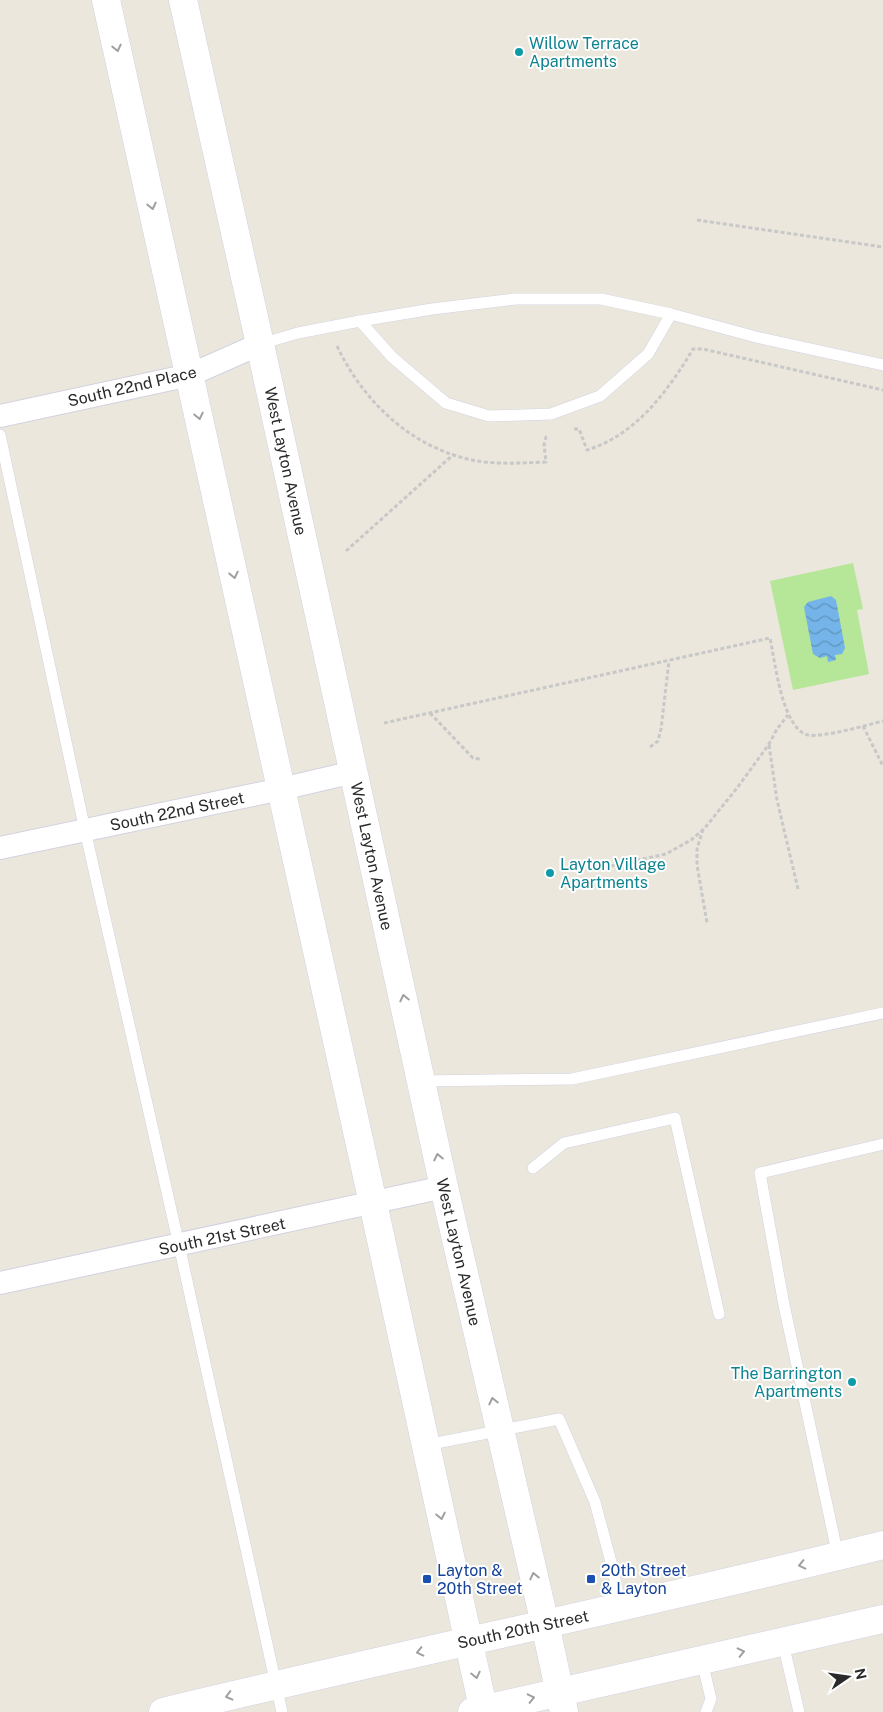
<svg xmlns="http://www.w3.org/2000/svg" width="883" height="1712" font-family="'Public Sans',sans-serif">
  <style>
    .pitch { fill: #b6e697 }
    .water { fill: url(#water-waves) }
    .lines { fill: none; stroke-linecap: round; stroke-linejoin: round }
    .lane-casing { stroke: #d2d2e2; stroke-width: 12 }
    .street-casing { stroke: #d2d2e2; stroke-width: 24 }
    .secondary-casing { stroke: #d2d2e2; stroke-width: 29 }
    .path { stroke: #c8c8c8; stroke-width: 3; stroke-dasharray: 4 2.5; stroke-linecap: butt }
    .lane { stroke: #fff; stroke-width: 11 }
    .street { stroke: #fff; stroke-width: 22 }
    .secondary { stroke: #fff; stroke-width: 28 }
    .oneway { stroke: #9f9f9f }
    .culture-dot { fill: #0f9aa8; stroke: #fff; stroke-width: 2 }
    .transit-dot { fill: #1a4fb4; stroke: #fff; stroke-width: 2 }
    .labels { text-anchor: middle; stroke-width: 4; stroke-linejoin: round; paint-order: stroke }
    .culture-label { font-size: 16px; fill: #0d838f; stroke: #fff; text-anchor: start }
    .street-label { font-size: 16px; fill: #2a2a2a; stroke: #fff }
    .transit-label { font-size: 16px; fill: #164399; stroke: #fff; text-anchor: start }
  </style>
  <defs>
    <pattern id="water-waves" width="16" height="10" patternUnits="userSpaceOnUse" patternTransform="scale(1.25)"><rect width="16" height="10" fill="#74b4e8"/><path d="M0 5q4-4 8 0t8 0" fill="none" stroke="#5f93bc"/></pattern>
  </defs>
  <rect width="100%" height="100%" fill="#ebe7dc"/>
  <!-- pitch -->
  <path class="pitch" d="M853,563l10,46 -6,1 12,64 -76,16 -23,-109z"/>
  <!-- water -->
  <path class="water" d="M831,596l5,4 9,48 -3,6 -7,1 1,5 -8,2 -1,-6 -7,2 -7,-4 -9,-47 4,-5z"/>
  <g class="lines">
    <!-- lane casing -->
    <g class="lane-casing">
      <g id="lane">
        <path d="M360,321l72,-12 83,-10h86l70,15"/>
        <path d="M260,344l38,-11 62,-12 32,36 54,46 43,13 62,-2 49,-18 48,-42 23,-40 85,23 127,28"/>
        <path d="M0,435l85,395 94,415 103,467"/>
        <path d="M422,1081l150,-2 311,-66"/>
        <path d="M533,1168l31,-25 111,-25 44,196"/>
        <path d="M426,1445l133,-26 36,83 17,64 9,41"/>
        <path d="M838,1556l-54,-251 -24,-132 123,-29"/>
        <path d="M783,1643l16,69"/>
        <path d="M702,1661l9,38 -5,13"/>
      </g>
    </g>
    <!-- street casing -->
    <g class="street-casing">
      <g id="street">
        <path d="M0,416l190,-41 70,-31"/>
        <path d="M0,848l281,-59 73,-17"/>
        <path d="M0,1283l444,-96"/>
      </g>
    </g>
    <!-- secondary casing -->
    <g class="secondary-casing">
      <g id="secondary">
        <path d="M106,0l267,1203 111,509"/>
        <path d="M183,0l77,344 184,843 101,437 19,88"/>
        <path d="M163,1712c240,-58 481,-108 720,-167"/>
        <path d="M472,1712c137,-32 274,-61 411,-93"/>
      </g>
    </g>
    <!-- path -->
    <g class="path">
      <path d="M697,220l186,27"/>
      <path d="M337,346c28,59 80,107 147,116 21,2 41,1 62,0l-2,-17 2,-8 3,-1"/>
      <path d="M574,429h5l8,21c49,-15 81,-59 106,-101h10l180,41"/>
      <path d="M346,551l108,-97"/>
      <path d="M430,713l43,45 7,1"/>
      <path d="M384,723l386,-85c5,23 12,91 38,97 13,3 60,-10 75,-14"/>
      <path d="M863,726l20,40"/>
      <path d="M769,745l8,55 21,89"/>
      <path d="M650,747l8,-6 3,-12 8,-68"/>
      <path d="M703,829l-6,20v16l10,58"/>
      <path d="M592,870l74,-16 25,-14 13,-11 33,-41 32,-44 8,-15 11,-14"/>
    </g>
    <!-- lane -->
    <use href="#lane" class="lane"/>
    <!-- street -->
    <use href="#street" class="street"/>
    <!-- secondary -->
    <use href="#secondary" class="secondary"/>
  </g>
  <!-- one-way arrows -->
  <defs><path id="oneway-chevron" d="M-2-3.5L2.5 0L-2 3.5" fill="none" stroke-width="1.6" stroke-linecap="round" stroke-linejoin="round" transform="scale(1.25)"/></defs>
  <g class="oneway">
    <use href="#oneway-chevron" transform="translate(117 48) rotate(77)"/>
    <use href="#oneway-chevron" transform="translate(152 206) rotate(77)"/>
    <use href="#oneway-chevron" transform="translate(199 416) rotate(78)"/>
    <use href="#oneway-chevron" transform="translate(234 575) rotate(78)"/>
    <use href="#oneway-chevron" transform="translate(404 998) rotate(-103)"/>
    <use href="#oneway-chevron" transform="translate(438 1157) rotate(-102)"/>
    <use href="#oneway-chevron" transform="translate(493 1401) rotate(-103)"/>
    <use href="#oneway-chevron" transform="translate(441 1516) rotate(78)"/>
    <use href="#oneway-chevron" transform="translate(802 1565) rotate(167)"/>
    <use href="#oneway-chevron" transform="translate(534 1576) rotate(-103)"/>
    <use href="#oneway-chevron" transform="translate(420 1652) rotate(167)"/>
    <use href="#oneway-chevron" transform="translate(741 1652) rotate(-13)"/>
    <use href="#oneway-chevron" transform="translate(476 1675) rotate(77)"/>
    <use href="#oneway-chevron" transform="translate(229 1696) rotate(166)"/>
    <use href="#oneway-chevron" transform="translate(531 1698) rotate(-13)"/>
  </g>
  <!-- markers -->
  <g class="culture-dot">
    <circle cx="519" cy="52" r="5"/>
    <circle cx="550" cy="873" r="5"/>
    <circle cx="852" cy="1382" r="5"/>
  </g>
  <g class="transit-dot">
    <rect x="422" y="1574" width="10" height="10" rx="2.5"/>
    <rect x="586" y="1574" width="10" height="10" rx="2.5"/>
  </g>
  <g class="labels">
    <!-- culture labels -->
    <g class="culture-label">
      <text x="529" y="49">Willow Terrace<tspan x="529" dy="18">Apartments</tspan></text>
      <text x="560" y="870">Layton Village<tspan x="560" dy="18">Apartments</tspan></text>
      <text x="842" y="1379" text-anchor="end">The Barrington<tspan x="842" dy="18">Apartments</tspan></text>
    </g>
    <!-- street labels -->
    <g class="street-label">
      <text transform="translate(132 386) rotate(-13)" y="6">South 22nd Place</text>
      <text transform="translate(286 461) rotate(78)" y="6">West Layton Avenue</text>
      <text transform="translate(177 811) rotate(-12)" y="6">South 22nd Street</text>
      <text transform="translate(372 856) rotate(78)" y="6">West Layton Avenue</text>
      <text transform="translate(222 1236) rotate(-12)" y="6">South 21st Street</text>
      <text transform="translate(459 1252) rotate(77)" y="6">West Layton Avenue</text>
      <text transform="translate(523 1629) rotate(-12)" y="6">South 20th Street</text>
    </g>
    <!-- transit labels -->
    <g class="transit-label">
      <text x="437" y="1576">Layton &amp;<tspan x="437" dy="18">20th Street</tspan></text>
      <text x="601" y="1576">20th Street<tspan x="601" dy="18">&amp; Layton</tspan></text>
    </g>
  </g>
  <!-- north arrow -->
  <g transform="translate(848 1677) rotate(77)" stroke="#ffffff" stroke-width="4" paint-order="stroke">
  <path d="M0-4L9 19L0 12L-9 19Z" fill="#2a2a2a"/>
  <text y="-8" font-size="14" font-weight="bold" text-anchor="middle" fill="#2a2a2a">N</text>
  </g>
</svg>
